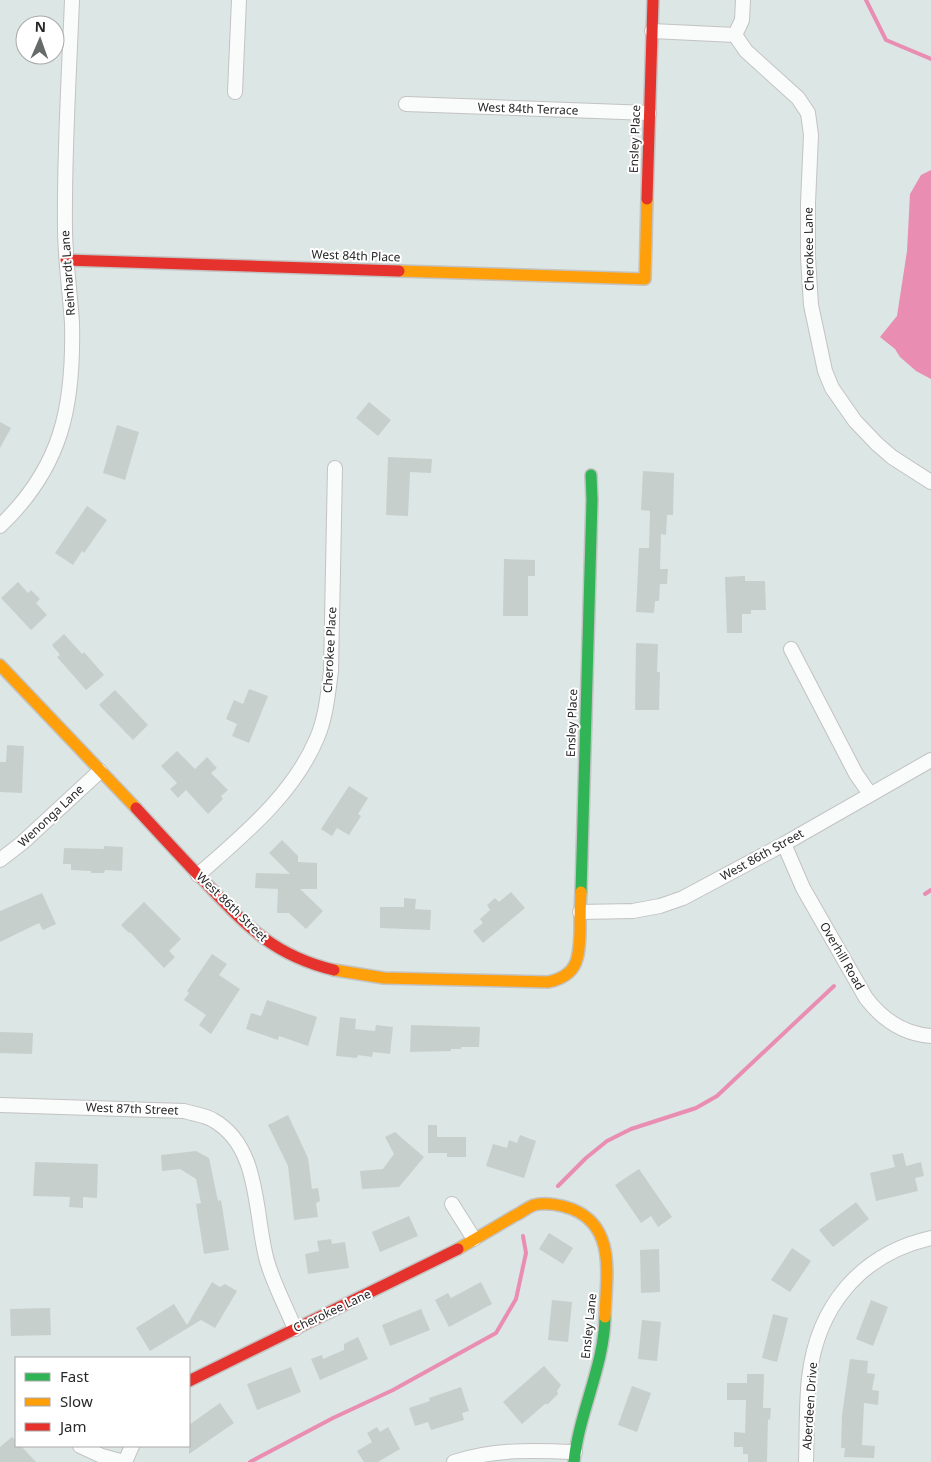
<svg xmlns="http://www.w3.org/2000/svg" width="931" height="1462" font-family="'Noto Sans',sans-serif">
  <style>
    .water { fill: #e98eb2 }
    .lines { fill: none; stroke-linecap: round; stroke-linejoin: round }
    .stream { stroke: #e98eb2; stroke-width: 4 }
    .building { fill: #c7cfcd }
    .street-casing { stroke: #c2c3c2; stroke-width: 16 }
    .fast-casing { stroke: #c2c3c2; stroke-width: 14 }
    .slow-casing { stroke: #c2c3c2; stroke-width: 14 }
    .jam-casing { stroke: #c2c3c2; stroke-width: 14 }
    .street { stroke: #fafbfb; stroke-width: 14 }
    .fast { stroke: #30b455; stroke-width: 11 }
    .slow { stroke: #ff9f0a; stroke-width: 11 }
    .jam { stroke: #e5322d; stroke-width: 11 }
    .labels { text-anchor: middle; stroke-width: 4; stroke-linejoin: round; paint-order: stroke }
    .street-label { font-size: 12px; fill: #272727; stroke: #fff }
  </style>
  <rect width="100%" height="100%" fill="#dce6e4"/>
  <!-- water -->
  <path class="water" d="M931,170v209l-15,-8 -16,-14 -5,-8 -15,-12 17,-21 10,-65 3,-57 11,-19z"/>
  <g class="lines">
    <!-- stream -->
    <g class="stream">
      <path d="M866,0l20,40 45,19"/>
      <path d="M925,894l6,-4"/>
      <path d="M558,1186l28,-28 21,-17 24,-12 65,-21 21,-12 117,-110"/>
      <path d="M250,1462l83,-44 60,-28 103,-57 20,-34 10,-46 -3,-17"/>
    </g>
  </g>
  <!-- building -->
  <g class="building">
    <path d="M369,402l22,18 -13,16 -22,-18z"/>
    <path d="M0,422l11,6 -11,20z"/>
    <path d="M117,425l22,7 -14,48 -22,-7z"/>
    <path d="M388,457l44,2 -1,14 -21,-1 -2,44 -22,-1z"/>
    <path d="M643,471l31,2 -1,42h-6l-1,20 -5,-1 -1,35h8l-1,15h-7l-1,17h-4l-1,12 -18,-1 3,-64h10l1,-37 -9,-1z"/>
    <path d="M87,506l20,14 -23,33 -2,-2 -9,14 -18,-12z"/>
    <path d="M504,559l31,1v16h-7v40h-25z"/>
    <path d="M745,576v5h20l1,29h-15v4h-9v19h-15l-2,-56z"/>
    <path d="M18,582l10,11 3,-3 9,9 -4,4 11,12 -16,15 -30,-32z"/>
    <path d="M64,634l18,20 2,-2 20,23 -18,15 -29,-33 3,-2 -8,-10z"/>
    <path d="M636,643l22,1 -1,28h3l-1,38h-24z"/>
    <path d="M249,689l19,7 -19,47 -17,-7 5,-12 -11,-5 8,-19 9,4z"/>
    <path d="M115,690l33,35 -15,15 -34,-35z"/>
    <path d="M7,745l17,1 -2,47 -22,-1v-30h6z"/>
    <path d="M177,751l18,18 12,-12 10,11 -6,5 17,17 -7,6 2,3 -15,15 -22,-24 -8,8 -8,-9 7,-6 -16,-17z"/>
    <path d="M349,786l19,12 -10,16 3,2 -12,19 -12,-7 -5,8 -11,-7z"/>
    <path d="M282,840l16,16v6l19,1v26h-17l23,22 -17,18 -17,-16h-12l1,-24 -23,-1 1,-15 34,1 -21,-21z"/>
    <path d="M104,846l19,1 -1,24 -17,-1 -1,3h-13v-2l-20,-1v-6h-8l1,-16 40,1z"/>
    <path d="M511,892l14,16 -42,35 -10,-12 10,-8 -3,-4 10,-9 -3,-5 8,-7 4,4z"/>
    <path d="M42,893l14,31 -13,6 -4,-7 -39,19v-31z"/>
    <path d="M404,898l12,1 -1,10 16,1 -1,20 -50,-2v-21h24z"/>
    <path d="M144,902l37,37 -12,12 6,6 -11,11 -34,-36 -1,1 -8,-8z"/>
    <path d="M212,954l15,10 -8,11 21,14 -29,45 -12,-9 7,-10 -22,-15 5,-7 -2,-2z"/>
    <path d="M267,1000l50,17 -9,29 -29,-10 -1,4 -32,-11 5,-16 10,3z"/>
    <path d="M340,1017l16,2 -1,10 20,2 1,-6 17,2 -3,27 -17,-2 -1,5 -14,-2 -1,3 -21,-2z"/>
    <path d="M411,1025l69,2 -1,20h-18v2h-10v2l-41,1z"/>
    <path d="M0,1032l33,1 -1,21 -32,-1z"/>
    <path d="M288,1115l20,43 4,31 6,-1 2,13 -4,2 2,14 -24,3 -6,-54 -20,-41z"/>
    <path d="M428,1125h9v12h29v20h-19v-4h-19z"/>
    <path d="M395,1132l29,25 -25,30 -37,2 -2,-18 23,-2 11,-15 -9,-17z"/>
    <path d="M520,1135l16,6 -12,37 -38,-12 7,-22 14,4 2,-8 8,3z"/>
    <path d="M196,1151l13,7 9,43 3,-1 8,50 -25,4 -8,-50 5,-1 -5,-24 -16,-10 -18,2 -1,-16z"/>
    <path d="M903,1153l3,13 15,-4 3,14 -9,2 3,13 -42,10 -6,-28 25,-6 -3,-12z"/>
    <path d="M35,1162l63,2 -1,34 -14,-1v11l-14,-1 1,-10 -37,-1z"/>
    <path d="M639,1169l33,48 -14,10 -7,-11 -10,7 -26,-38z"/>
    <path d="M856,1202l13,17 -36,28 -14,-17z"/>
    <path d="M409,1216l9,20 -38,16 -8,-20z"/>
    <path d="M549,1233l24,15 -10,16 -24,-15z"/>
    <path d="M331,1239l1,5 13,-2 4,26 -41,6 -3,-20 14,-3 -2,-10z"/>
    <path d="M792,1248l19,13 -21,31 -19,-12z"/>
    <path d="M659,1249l1,43 -19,1 -1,-43z"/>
    <path d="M212,1282l8,5 5,-3 12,7 -22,37 -14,-8 -51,31 -14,-23 38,-24 13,21z"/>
    <path d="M481,1282l11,22 -43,23 -14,-27 13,-7 3,5z"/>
    <path d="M552,1300l20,2 -4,40 -20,-2z"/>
    <path d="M871,1300l17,7 -15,39 -17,-7z"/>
    <path d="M50,1308l1,27 -40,1 -1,-27z"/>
    <path d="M421,1309l9,21 -40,16 -8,-21z"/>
    <path d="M773,1314l15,4 -11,44 -15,-4z"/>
    <path d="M642,1320l19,2 -4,39 -19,-2z"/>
    <path d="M358,1337l10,22 -48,21 -9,-21 11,-4 1,4 21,-9v-6z"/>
    <path d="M850,1359l18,2 -1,12 8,1 -3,16 7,1 -1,14 -14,-2 -2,42 13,1 -1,12 -30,-1 1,-9h-4l1,-33z"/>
    <path d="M544,1366l17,19 -4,6 1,3 -10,10h-3l-23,20 -19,-22z"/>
    <path d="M291,1367l10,25 -44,18 -10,-26z"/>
    <path d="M747,1374h17l-1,34h8l-1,12 -2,-1 -1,43h-19v-8h-5v-7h-9v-15l11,1 1,-33h-19v-17h20z"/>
    <path d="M632,1386l19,7 -14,39 -19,-7z"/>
    <path d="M461,1387l8,24 -7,2 2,7 -33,10 -3,-8 -13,4 -6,-18 21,-7 -1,-3z"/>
    <path d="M220,1403l14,20 -45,31v-29z"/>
    <path d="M377,1427l3,5 8,-5 12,22 -22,13h-14l-7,-11 15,-9 -5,-9z"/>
    <path d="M12,1437l4,4v5h5l15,16h-36v-15z"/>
  </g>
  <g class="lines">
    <!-- street casing -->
    <g class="street-casing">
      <g id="street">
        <path d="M652,31l83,4"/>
        <path d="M735,35l11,16 52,47 10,15 3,22 -3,68v55l3,47 14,66 7,17 23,33 22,23 15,13 39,25"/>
        <path d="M735,35l7,-15 1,-20"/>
        <path d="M235,92l4,-92"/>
        <path d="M406,104l243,9"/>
        <path d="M0,526c62,-59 74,-120 72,-203 -2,-32 -7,-64 -7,-95 -1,-76 4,-152 7,-228"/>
        <path d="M791,649l65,125 14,20"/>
        <path d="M784,844l19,44 63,110c16,21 37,36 65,38"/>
        <path d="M0,860l22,-17 78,-72"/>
        <path d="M198,875c45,-40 95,-80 119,-137 9,-21 11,-45 14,-67l4,-203"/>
        <path d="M580,912l53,-1 27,-5 23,-8 101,-54 147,-84"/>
        <path d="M0,1105l184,6c9,3 21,4 29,9 48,27 41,94 54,141 7,24 19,46 28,68"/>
        <path d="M452,1204l22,35"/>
        <path d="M80,1446l22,10 22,6"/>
        <path d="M125,1462l7,-16"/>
        <path d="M454,1462c40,-13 79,-12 121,-10"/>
        <path d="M806,1462c1,-28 0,-57 3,-84 8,-71 51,-124 122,-140"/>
      </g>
    </g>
    <!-- fast casing -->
    <g class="fast-casing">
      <g id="fast">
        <path d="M581,892l11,-392 -1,-25"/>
        <path d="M574,1462c5,-50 30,-95 31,-145"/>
      </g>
    </g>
    <!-- slow casing -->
    <g class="slow-casing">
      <g id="slow">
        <path d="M399,271l246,8 2,-80"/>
        <path d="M0,665l136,143"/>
        <path d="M334,970l50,8 164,4c30,-6 31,-24 32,-50 0,-13 0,-26 1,-40"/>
        <path d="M458,1249c19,-11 38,-22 56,-33 7,-3 14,-9 20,-11 12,-3 28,0 38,4 45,18 34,68 33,108"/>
      </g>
    </g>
    <!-- jam casing -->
    <g class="jam-casing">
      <g id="jam">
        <path d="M647,199l6,-199"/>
        <path d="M66,260l333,11"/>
        <path d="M136,808c22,24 45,49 68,73 42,44 68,74 130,89"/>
        <path d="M189,1381l269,-132"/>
      </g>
    </g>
    <!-- street -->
    <use href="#street" class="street"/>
    <!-- fast -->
    <use href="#fast" class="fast"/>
    <!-- slow -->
    <use href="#slow" class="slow"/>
    <!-- jam -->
    <use href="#jam" class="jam"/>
  </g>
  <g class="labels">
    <!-- street labels -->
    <g class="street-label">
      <text transform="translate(528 109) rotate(2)" y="4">West 84th Terrace</text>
      <text transform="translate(635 139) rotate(-88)" y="4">Ensley Place</text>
      <text transform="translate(809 249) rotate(-91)" y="4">Cherokee Lane</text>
      <text transform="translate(356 256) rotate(2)" y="4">West 84th Place</text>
      <text transform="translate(68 273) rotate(-94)" y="4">Reinhardt Lane</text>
      <text transform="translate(330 650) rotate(-87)" y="4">Cherokee Place</text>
      <text transform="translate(572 723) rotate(-88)" y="4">Ensley Place</text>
      <text transform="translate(51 816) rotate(-43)" y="4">Wenonga Lane</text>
      <text transform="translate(762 855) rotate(-29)" y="4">West 86th Street</text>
      <text transform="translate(232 907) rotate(44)" y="4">West 86th Street</text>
      <text transform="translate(842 956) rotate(60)" y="4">Overhill Road</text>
      <text transform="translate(132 1109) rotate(2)" y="4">West 87th Street</text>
      <text transform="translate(332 1311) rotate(-25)" y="4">Cherokee Lane</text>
      <text transform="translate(589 1326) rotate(-84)" y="4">Ensley Lane</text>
      <text transform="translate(810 1406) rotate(-86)" y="4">Aberdeen Drive</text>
    </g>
  </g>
  <!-- legend -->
  <rect x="15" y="1357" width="175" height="90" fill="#ffffff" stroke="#a9a9a9"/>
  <rect x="25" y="1373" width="25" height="8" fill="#30b455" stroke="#a9a9a9"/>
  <text x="60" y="1382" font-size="15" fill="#272727">Fast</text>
  <rect x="25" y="1398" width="25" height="8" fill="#ff9f0a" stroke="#a9a9a9"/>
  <text x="60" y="1407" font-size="15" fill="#272727">Slow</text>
  <rect x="25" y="1423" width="25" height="8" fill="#e5322d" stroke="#a9a9a9"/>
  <text x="60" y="1432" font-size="15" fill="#272727">Jam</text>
  <!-- north arrow -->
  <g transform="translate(40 40) rotate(2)"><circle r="24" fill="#ffffff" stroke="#a9a9a9"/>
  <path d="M0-4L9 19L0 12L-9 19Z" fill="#666a69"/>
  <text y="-8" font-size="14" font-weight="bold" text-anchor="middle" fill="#272727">N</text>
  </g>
</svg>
